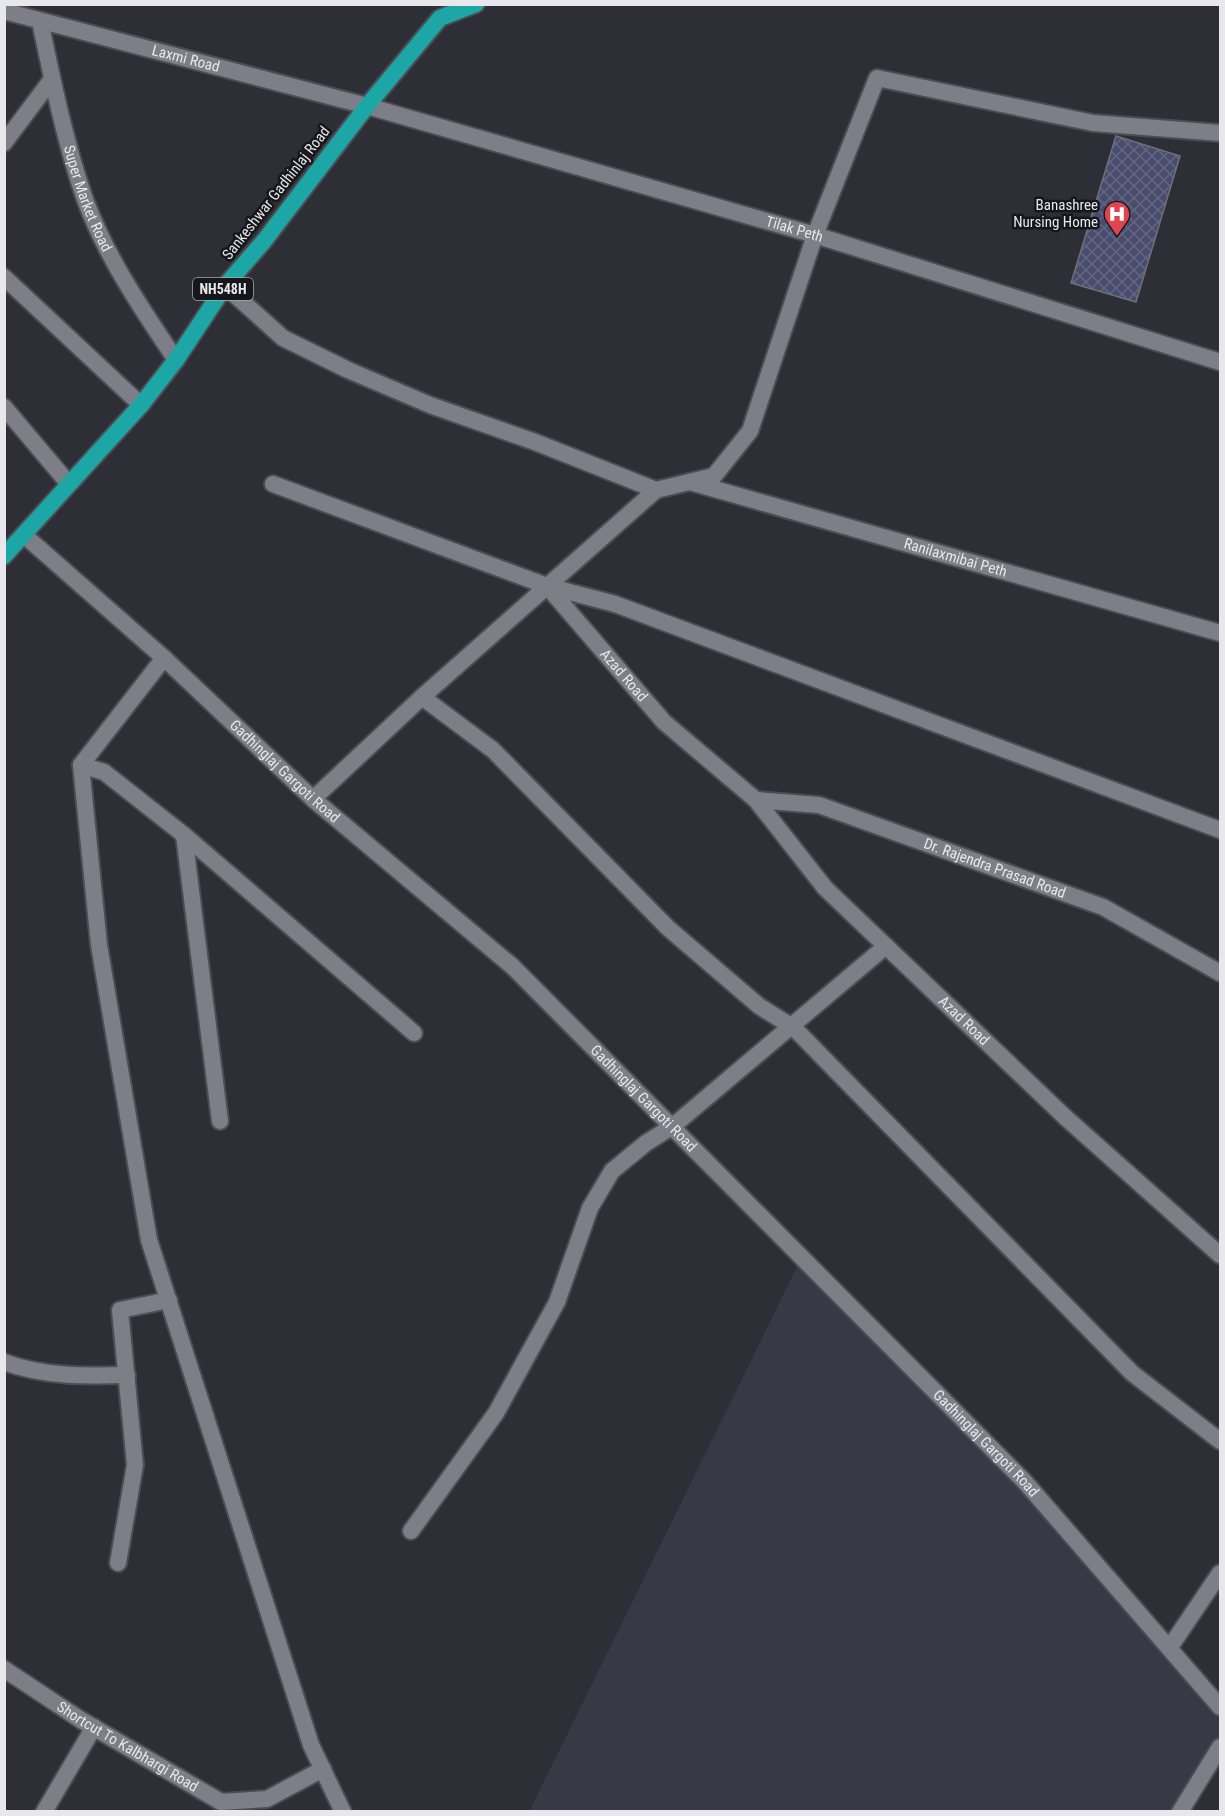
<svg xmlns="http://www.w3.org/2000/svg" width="1225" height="1816" font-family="'Roboto Condensed',sans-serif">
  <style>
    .built { fill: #383945 }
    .building { fill: url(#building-cross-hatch); stroke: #6f7078; stroke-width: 1.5 }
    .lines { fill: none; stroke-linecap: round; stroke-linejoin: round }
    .minor-casing { stroke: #4c4c53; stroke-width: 20 }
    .tertiary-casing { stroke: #4c4c53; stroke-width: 20 }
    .trunk-casing { stroke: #4c4c53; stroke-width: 20 }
    .minor { stroke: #7d7e87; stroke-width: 16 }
    .tertiary { stroke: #7d7e87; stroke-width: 16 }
    .trunk { stroke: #1ca7a6; stroke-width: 16 }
    .labels { text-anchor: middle; stroke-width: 5; stroke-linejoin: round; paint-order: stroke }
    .shield { fill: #16171a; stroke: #a8a9ad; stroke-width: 1.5 }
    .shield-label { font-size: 14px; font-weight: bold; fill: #e7e7ec }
    .street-label { font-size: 15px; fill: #e7e7ec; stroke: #16171a }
    .poi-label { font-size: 15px; fill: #e7e7ec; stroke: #16171a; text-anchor: end }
  </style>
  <defs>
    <pattern id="building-cross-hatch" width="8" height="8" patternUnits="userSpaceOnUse" patternTransform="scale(1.5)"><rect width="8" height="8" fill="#494c6d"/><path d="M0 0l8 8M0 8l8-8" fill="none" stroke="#636682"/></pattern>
  </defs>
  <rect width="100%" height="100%" fill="#2d2e36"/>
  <!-- built -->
  <path class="built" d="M800,1261l70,63 350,383v40l-40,64 -651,1z"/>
  <!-- building -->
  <path class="building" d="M1116,136l64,20 -44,146 -65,-19z"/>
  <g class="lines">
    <!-- minor casing -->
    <g class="minor-casing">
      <g id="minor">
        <path id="s1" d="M4,11l363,95 448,129 405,127"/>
        <path id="s2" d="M40,21c12,57 26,126 46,181 21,56 57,109 90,158"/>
        <path d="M4,143l48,-64"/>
        <path d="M4,277l137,128"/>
        <path d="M225,286l58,52 65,32 82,35 105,37 121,48"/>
        <path d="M4,407l65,77"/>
        <path id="s3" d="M690,482l530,151"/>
        <path d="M273,484l274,102"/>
        <path d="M422,697l71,53 175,178 91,78 35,22 338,345 88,68"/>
        <path d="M81,765l23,7 80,63 230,198"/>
        <path d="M313,799l109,-102 234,-207 58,-14 36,-45 65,-196 62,-157 216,45 127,10"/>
        <path id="s4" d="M756,800l63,5 284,102 117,66"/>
        <path id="s5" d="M1220,830l-605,-226 -68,-18 117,136 92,78 69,88 240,229 155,138"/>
        <path d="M184,835l36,286"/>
        <path d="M4,1362c40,15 81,14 123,13"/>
        <path d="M411,1531l85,-118 61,-111 33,-94 22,-37 34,-28 27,-17 213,-180"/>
        <path d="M118,1563l17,-98 -15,-155 49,-10"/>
        <path d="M1170,1647l50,-74"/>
        <path id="s6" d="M4,1669l77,51 140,82 46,-3 56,-30"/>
        <path d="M44,1812l50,-85"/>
        <path d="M1180,1812l40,-65"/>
      </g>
    </g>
    <!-- tertiary casing -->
    <g class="tertiary-casing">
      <g id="tertiary">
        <path id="s7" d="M24,535l140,123 149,141 199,167 513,516 195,225"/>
        <path d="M164,658l-83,107 18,180 50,295 162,505 32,67"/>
      </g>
    </g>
    <!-- trunk casing -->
    <g class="trunk-casing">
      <path id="trunk" d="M4,556l137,-151 35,-45 49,-74 39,-45 103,-135 73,-88 36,-14"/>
    </g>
    <!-- minor -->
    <use href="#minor" class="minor"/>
    <!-- tertiary -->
    <use href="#tertiary" class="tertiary"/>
    <!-- trunk -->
    <use href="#trunk" class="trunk"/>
  </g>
  <!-- icons -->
  <defs>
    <g id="hospital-pin" transform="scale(1.35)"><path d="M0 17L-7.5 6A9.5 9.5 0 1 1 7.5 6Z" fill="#e0444e" stroke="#16171a"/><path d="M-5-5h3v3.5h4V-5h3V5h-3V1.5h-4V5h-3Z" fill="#fff"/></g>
  </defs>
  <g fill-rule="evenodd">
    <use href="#hospital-pin" x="1117" y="214"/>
  </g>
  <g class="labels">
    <!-- shield labels -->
    <rect class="shield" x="193" y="278" width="60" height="22" rx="4.5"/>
    <g class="shield-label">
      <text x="223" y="294">NH548H</text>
    </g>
    <!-- street labels -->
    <g class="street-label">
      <text dy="5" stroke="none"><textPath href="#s1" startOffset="188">Laxmi Road</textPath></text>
      <text transform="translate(276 193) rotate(-52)" y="5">Sankeshwar Gadhinlaj Road</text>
      <text dy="5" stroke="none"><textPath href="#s2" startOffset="184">Super Market Road</textPath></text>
      <text dy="5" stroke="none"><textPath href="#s1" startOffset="820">Tilak Peth</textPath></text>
      <text dy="5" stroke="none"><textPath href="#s3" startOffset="276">Ranilaxmibai Peth</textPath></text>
      <text dy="5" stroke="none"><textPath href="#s5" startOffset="834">Azad Road</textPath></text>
      <text dy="5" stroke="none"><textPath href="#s7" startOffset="352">Gadhinglaj Gargoti Road</textPath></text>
      <text dy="5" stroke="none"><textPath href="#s4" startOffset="250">Dr. Rajendra Prasad Road</textPath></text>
      <text dy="5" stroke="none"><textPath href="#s5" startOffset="1320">Azad Road</textPath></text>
      <text dy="5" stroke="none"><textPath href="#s7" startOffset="838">Gadhinglaj Gargoti Road</textPath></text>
      <text dy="5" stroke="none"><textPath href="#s7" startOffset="1324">Gadhinglaj Gargoti Road</textPath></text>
      <text dy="5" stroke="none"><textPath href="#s6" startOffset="146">Shortcut To Kalbhargi Road</textPath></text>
    </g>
    <!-- poi labels -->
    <g class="poi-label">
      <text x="1098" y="210">Banashree<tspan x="1098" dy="17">Nursing Home</tspan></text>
    </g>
  </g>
  <!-- border -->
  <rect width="1225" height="1816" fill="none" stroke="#e7e7ec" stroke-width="12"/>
</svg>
